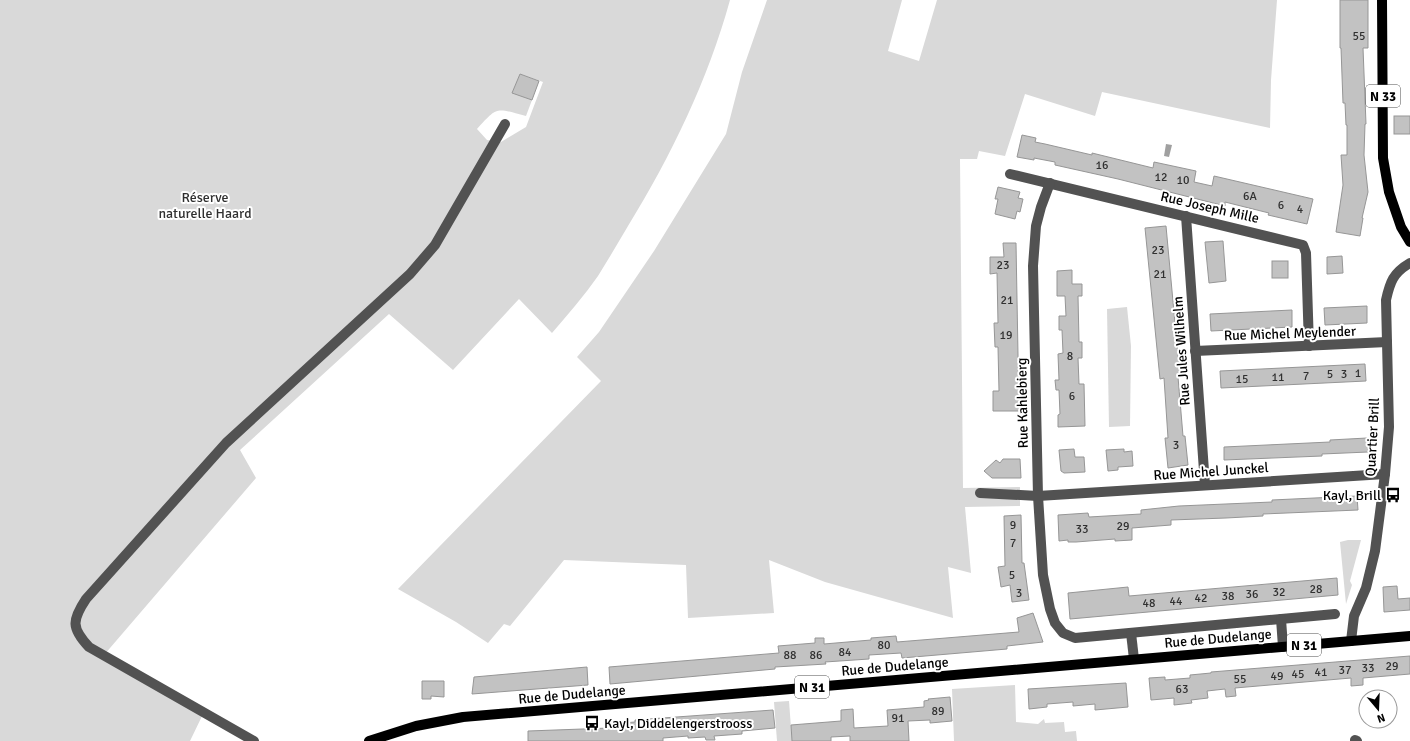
<svg xmlns="http://www.w3.org/2000/svg" width="1410" height="741" font-family="Signika,sans-serif">
  <style>
    .green { fill: #d9d9d9; fill-rule: evenodd }
    .water { fill: #a0a0a0 }
    .building { fill: #c2c2c2; stroke: #969696 }
    .lines { fill: none; stroke-linecap: round; stroke-linejoin: round }
    .minor { stroke: #525252; stroke-width: 10 }
    .major { stroke: #000; stroke-width: 10 }
    .labels { text-anchor: middle; stroke-width: 4; stroke-linejoin: round; paint-order: stroke }
    .number-label { font-size: 12px; fill: #303030 }
    .shield { fill: #fff; stroke: #4c4c4c; stroke-width: 1 }
    .shield-label { font-size: 13px; font-weight: bold; fill: #000 }
    .park-label { font-size: 14px; fill: #303030; stroke: #fff }
    .street-label { font-size: 14px; fill: #000; stroke: #fff }
    .poi-label { font-size: 14px; fill: #000; stroke: #fff; text-anchor: end }
  </style>
  <rect width="100%" height="100%" fill="#fff"/>
  <!-- green -->
  <g class="green">
    <path d="M0,0h730c-22,80 -59,156 -102,226 -10,17 -20,34 -30,50 -14,20 -30,38 -46,57l-33,-34 -66,71 -64,-56 -149,136 16,28 -152,177 100,57 -14,29h-190zM520,74l23,8 -17,45 -25,15 -14,-2 -10,-11c21,-23 18,-21 49,-13l6,-16 -19,-7z"/>
    <path d="M767,0h135l-14,51 31,10 18,-61h340l-6,80 -1,48 -168,-36 -7,24 -70,-22 -20,62 -26,-5 -2,8h-17l3,329 57,-1v19l-55,1 6,66 -23,-6 5,51 -128,-36 -56,-22 5,53 -86,5 -2,-53 -122,-5 -54,66 -6,-2 -16,19 -32,-21 -58,-33 203,-208 -24,-24 22,-25 55,-81 72,-117 16,-62z"/>
    <path d="M1127,307l4,39 -1,80 -21,1 -2,-118z"/>
    <path d="M1348,540h13l-11,41 2,4 -6,19 -6,-62z"/>
    <path d="M1015,685l1,37 22,2 6,-5 1,4 19,-1 1,10 11,-1 1,10h-123l-2,-52z"/>
    <path d="M789,701l3,40h-15l-3,-39z"/>
  </g>
  <!-- water -->
  <path class="water" d="M1166,144l6,1 -3,12 -5,-1z"/>
  <!-- building -->
  <g class="building">
    <path d="M1340,0h28v48h-5l3,76h-1l-1,31 4,37 -6,26h1l-3,18 -24,-4 7,-47 -2,-30h6v-30h-1l-1,-22h-2l-2,-55h-1z"/>
    <path d="M520,74l19,7 -7,19 -20,-7z"/>
    <rect x="1394" y="116" width="16" height="18"/>
    <path d="M1022,135l14,3 -1,4 10,2 47,11v-2l61,15 1,-6 42,9 -2,11 18,4 2,-10 99,23 -6,25 -39,-9 1,-2 -44,-11v4l-107,-27 -63,-14v-3l-21,-4v2l-17,-3z"/>
    <path d="M998,187l22,5 -2,6 5,1 -3,13 -3,-1 -2,8 -20,-5 3,-15h-3z"/>
    <path d="M1166,226l14,151h-2l5,59h2l3,29 -20,3 -3,-30h3l-4,-60 -4,1 -15,-151z"/>
    <path d="M1223,241l3,40 -17,2 -4,-41z"/>
    <path d="M1003,243h13l3,168h-26v-20h6l-1,-44h-3l-1,-24h4l-1,-50 -7,1v-17h14z"/>
    <path d="M1342,256l1,17 -16,1v-17z"/>
    <rect x="1272" y="261" width="16" height="17"/>
    <path d="M1072,270v14h10v12h-4l1,46h3v16h-4l1,26h5l1,42 -27,1v-12l2,-1 -1,-24h-3l-1,-10h4l-1,-26 5,-1 -1,-23h-3v-14h7l-1,-20h-8v-25z"/>
    <path d="M1367,306v17l-42,2 -1,-17z"/>
    <path d="M1292,310v17l-81,4 -1,-17z"/>
    <path d="M1365,364l1,17 -145,7 -1,-17z"/>
    <path d="M1367,438l1,14 -46,2v2l-98,4v-13l106,-5v-2z"/>
    <path d="M1074,449l1,8h9l1,15 -21,1 -3,-2 -2,-21z"/>
    <path d="M1124,449v3l8,-1 1,15 -15,1v3l-10,1 -2,-21z"/>
    <path d="M1003,459h17l1,19h-29l-8,-7 12,-11 4,3z"/>
    <path d="M1357,496l1,14 -95,4v2l-37,2 -55,2v5l-39,3v12l-17,1v-2l-39,3h-8v-2l-9,1 -1,-26 30,-2 1,4 52,-3v-4l38,-4 93,-4v-2z"/>
    <path d="M1021,515l1,48h2l5,37 -17,2 -2,-17 -9,2 -3,-20 7,-1 -1,-50z"/>
    <path d="M1337,578l1,17 -268,24 -2,-26 60,-6 1,9z"/>
    <path d="M1397,586l1,13 12,-1v12l-26,2 -1,-25z"/>
    <path d="M1033,613l10,29 -36,4v3l-105,9 -1,-5 -32,2v4l-44,3 1,2 -51,3v2l-165,15 -1,-17 170,-14 -1,-7 37,-3v-5h9v6l47,-4v-2l25,-2 1,6 122,-10 -2,-14z"/>
    <path d="M1410,656v18l-47,4v7l-12,1v-8l-116,10 1,8 -10,1 -1,-8 -18,2 1,7 -17,2 1,3 -18,2v-7l-23,2 -2,-22 16,-1v3l25,-2v-3l21,-2v-1z"/>
    <path d="M587,667l1,18 -116,9 2,-17z"/>
    <path d="M422,681h22v16l-13,-1v3h-9z"/>
    <path d="M1126,683l2,24 -33,3v-6l-22,2v-4l-26,2v3l-18,2 -1,-20z"/>
    <path d="M950,697l2,24 -22,2v-3l-22,1 1,20h-59v-5l-19,1v4h-39l-1,-16 50,-4v-11l12,-1 1,19 34,-2 -1,-16 37,-3v-6l5,-1 -1,-1z"/>
    <path d="M773,710l2,18 -33,3v3l-28,2 1,4h-9l-1,-3 -17,1v-2l-25,2v3h-135v-10l82,-3v-4l25,-2v-2z"/>
  </g>
  <g class="lines">
    <!-- minor -->
    <g class="minor">
      <path d="M1010,174l293,71 3,8 3,93"/>
      <path d="M1050,183l-9,24 -5,19 -3,40 5,230 5,79 7,34 5,14 8,10 12,5 260,-24"/>
      <path d="M1186,216l19,269"/>
      <path d="M1195,351l192,-9"/>
      <path d="M980,493l58,3 347,-22"/>
      <path d="M1281,619l2,28"/>
      <path d="M1131,633l3,26"/>
      <path d="M1351,641l3,-25 12,-28 9,-37 10,-77 4,-47 -3,-127c4,-18 7,-27 24,-37"/>
      <path d="M1355,740l2,1"/>
      <path d="M254,741l-165,-94c-18,-19 -17,-27 -3,-48l140,-156 184,-169 25,-29 70,-121"/>
    </g>
    <!-- major -->
    <g class="major">
      <path d="M1382,0l1,158 6,34 12,35 9,15"/>
      <path d="M369,741l47,-15 47,-9 947,-81"/>
    </g>
  </g>
  <!-- icons -->
  <defs>
    <g id="bus-bare" transform="scale(1.2)"><path d="M-5-6H5V4H4V6H2V4H-2V6H-4V4H-5ZM-3.5-4V0h7V-4ZM-3.5 1.2v1.5H-2V1.2ZM2 1.2v1.5H3.5V1.2Z" fill="#000" stroke="#fff" stroke-width="2.5" paint-order="stroke"/></g>
  </defs>
  <g fill-rule="evenodd">
    <use href="#bus-bare" x="1393" y="495"/>
    <use href="#bus-bare" x="592" y="723"/>
  </g>
  <g class="labels">
    <!-- number labels -->
    <g class="number-label">
      <text x="1359" y="40">55</text>
      <text x="1102" y="169">16</text>
      <text x="1161" y="181">12</text>
      <text x="1183" y="184">10</text>
      <text x="1250" y="200">6A</text>
      <text x="1281" y="209">6</text>
      <text x="1300" y="213">4</text>
      <text x="1158" y="254">23</text>
      <text x="1003" y="269">23</text>
      <text x="1160" y="278">21</text>
      <text x="1007" y="304">21</text>
      <text x="1006" y="339">19</text>
      <text x="1070" y="360">8</text>
      <text x="1358" y="377">1</text>
      <text x="1330" y="378">5</text>
      <text x="1344" y="378">3</text>
      <text x="1306" y="380">7</text>
      <text x="1278" y="381">11</text>
      <text x="1242" y="383">15</text>
      <text x="1072" y="400">6</text>
      <text x="1176" y="449">3</text>
      <text x="1013" y="529">9</text>
      <text x="1123" y="530">29</text>
      <text x="1082" y="533">33</text>
      <text x="1013" y="547">7</text>
      <text x="1012" y="579">5</text>
      <text x="1316" y="593">28</text>
      <text x="1279" y="596">32</text>
      <text x="1019" y="597">3</text>
      <text x="1252" y="598">36</text>
      <text x="1228" y="600">38</text>
      <text x="1201" y="602">42</text>
      <text x="1176" y="605">44</text>
      <text x="1149" y="607">48</text>
      <text x="884" y="649">80</text>
      <text x="845" y="656">84</text>
      <text x="790" y="659">88</text>
      <text x="816" y="659">86</text>
      <text x="1392" y="670">29</text>
      <text x="1368" y="672">33</text>
      <text x="1345" y="674">37</text>
      <text x="1321" y="676">41</text>
      <text x="1298" y="678">45</text>
      <text x="1277" y="680">49</text>
      <text x="1240" y="683">55</text>
      <text x="1182" y="693">63</text>
      <text x="938" y="715">89</text>
      <text x="898" y="722">91</text>
    </g>
    <!-- shield labels -->
    <g class="shield">
      <rect x="1366" y="85" width="34" height="22" rx="3"/>
      <rect x="1287" y="634" width="34" height="22" rx="3"/>
      <rect x="795" y="676" width="34" height="22" rx="3"/>
    </g>
    <g class="shield-label">
      <text x="1383" y="101">N 33</text>
      <text x="1304" y="650">N 31</text>
      <text x="812" y="692">N 31</text>
    </g>
    <!-- park labels -->
    <g class="park-label">
      <text x="205" y="202">Réserve<tspan x="205" dy="16">naturelle Haard</tspan></text>
    </g>
    <!-- street labels -->
    <g class="street-label">
      <text transform="translate(1210 207) rotate(13)" y="5">Rue Joseph Mille</text>
      <text transform="translate(1290 333) rotate(-2)" y="5">Rue Michel Meylender</text>
      <text transform="translate(1181 351) rotate(-94)" y="5">Rue Jules Wilhelm</text>
      <text transform="translate(1022 403) rotate(-91)" y="5">Rue Kahlebierg</text>
      <text transform="translate(1372 437) rotate(-87)" y="5">Quartier Brill</text>
      <text transform="translate(1211 471) rotate(-4)" y="5">Rue Michel Junckel</text>
      <text transform="translate(1218 638) rotate(-5)" y="5">Rue de Dudelange</text>
      <text transform="translate(895 666) rotate(-5)" y="5">Rue de Dudelange</text>
      <text transform="translate(572 694) rotate(-5)" y="5">Rue de Dudelange</text>
    </g>
    <!-- poi labels -->
    <g class="poi-label">
      <text x="1381" y="500">Kayl, Brill</text>
      <text x="604" y="728" text-anchor="start">Kayl, Diddelengerstrooss</text>
    </g>
  </g>
  <!-- north arrow -->
  <g transform="translate(1378 709) rotate(161)"><circle r="19" fill="#ffffff" stroke="#999999"/>
  <path d="M0-3L7 15L0 10L-7 15Z" fill="#000000"/>
  <text y="-6" font-size="11" font-weight="bold" text-anchor="middle" fill="#000000">N</text>
  </g>
</svg>
